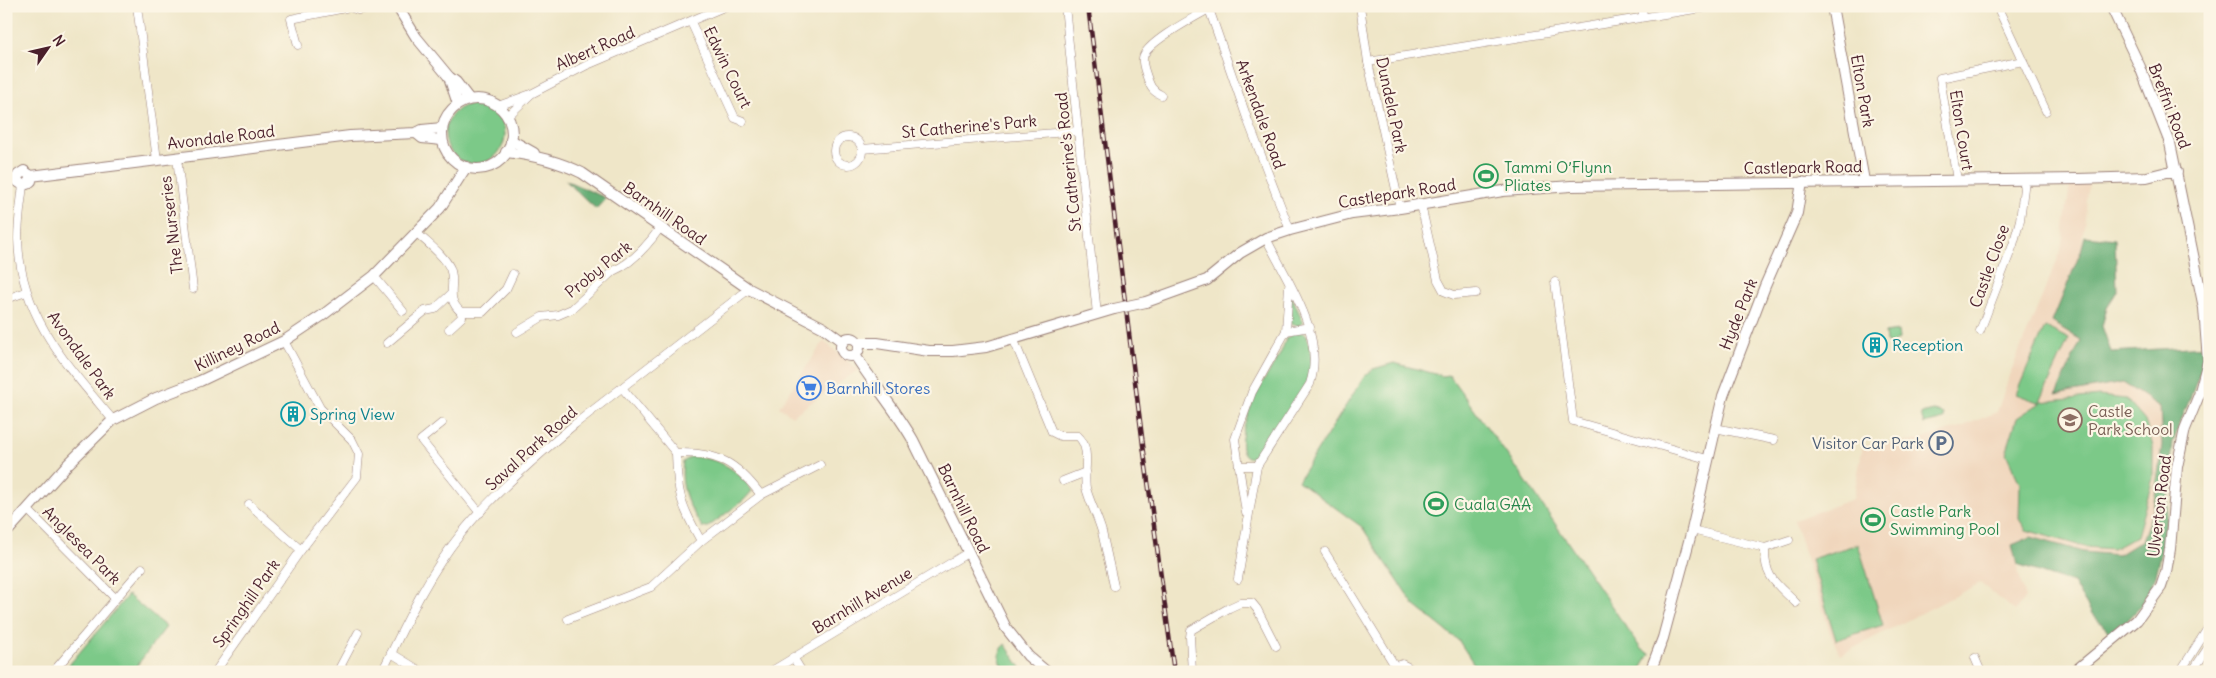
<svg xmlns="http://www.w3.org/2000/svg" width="2216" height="678" font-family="Delius,sans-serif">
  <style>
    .built { fill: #f0d6bc }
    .green { fill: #7cc988; stroke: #63745a }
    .forest { fill: #65ad74; stroke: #586650 }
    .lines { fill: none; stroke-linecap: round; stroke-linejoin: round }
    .street-casing { stroke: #9c827a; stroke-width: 9 }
    .secondary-casing { stroke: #9c827a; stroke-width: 12 }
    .street { stroke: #fff; stroke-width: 8 }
    .secondary { stroke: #fff; stroke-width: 10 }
    .rail-casing { stroke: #4a1f2b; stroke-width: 4.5 }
    .rail { stroke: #fcf5e5; stroke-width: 2.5; stroke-dasharray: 8; stroke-linecap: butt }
    .secondary-bridge-casing { stroke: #9c827a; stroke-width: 12; stroke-linecap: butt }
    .secondary-bridge { stroke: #fff; stroke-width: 10 }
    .labels { text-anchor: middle; stroke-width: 4.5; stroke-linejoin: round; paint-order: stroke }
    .street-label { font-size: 16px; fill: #4a1f2b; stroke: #fcf5e5 }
    .leisure-label { font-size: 16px; fill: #27864d; stroke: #fcf5e5; text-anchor: start }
    .culture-label { font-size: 16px; fill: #0d838f; stroke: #fcf5e5; text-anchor: start }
    .shop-label { font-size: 16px; fill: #366cbe; stroke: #fcf5e5; text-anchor: start }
    .education-label { font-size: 16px; fill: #785e54; stroke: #fcf5e5; text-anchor: start }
    .service-label { font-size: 16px; fill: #4e5e75; stroke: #fcf5e5; text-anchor: end }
  </style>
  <rect width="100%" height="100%" fill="#fcf5e5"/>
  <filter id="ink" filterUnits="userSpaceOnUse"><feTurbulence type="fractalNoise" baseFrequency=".02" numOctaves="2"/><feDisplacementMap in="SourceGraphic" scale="10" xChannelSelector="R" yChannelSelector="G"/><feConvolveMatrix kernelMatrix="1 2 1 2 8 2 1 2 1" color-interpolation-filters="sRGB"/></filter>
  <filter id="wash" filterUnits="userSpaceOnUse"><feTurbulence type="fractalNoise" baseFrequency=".0096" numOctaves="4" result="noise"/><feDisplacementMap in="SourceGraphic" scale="20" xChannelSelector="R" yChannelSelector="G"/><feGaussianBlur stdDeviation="1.12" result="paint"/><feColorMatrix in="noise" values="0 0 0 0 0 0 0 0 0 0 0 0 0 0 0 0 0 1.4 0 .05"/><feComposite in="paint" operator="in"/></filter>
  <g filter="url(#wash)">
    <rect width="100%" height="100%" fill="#efe6c8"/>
    <!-- built -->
    <g class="built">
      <path d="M2070,183h19l-8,68 -29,71 29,18 -24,54 66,-11 37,24 2,38 -9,65 -11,30 -24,15 -34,-3 -53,-15 -19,8 13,53 -10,13 -35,-28 -140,72 -10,-22 -36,-113 59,-21 10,-53 50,-5 48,-14 36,-15 14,-41 50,-120z"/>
      <path d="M824,341l34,29 -66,46 -13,-9z"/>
    </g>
    <!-- green -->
    <g class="green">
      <circle cx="475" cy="134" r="30"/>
      <path d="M1291,294l12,28 -4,4 -9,-2z"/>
      <path d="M2045,327l24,12 -29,63 59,-6 27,3 19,22 8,25v32l-16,58 -24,13 -28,-2 -59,-17 -7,-11 1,-35 -14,-31 11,-35 23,-15 -24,-9z"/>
      <path d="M1898,331l1,8 -8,5 -5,-2 -1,-9z"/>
      <path d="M1296,332h6l5,4c2,8 5,18 5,27 -1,24 -39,72 -53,94 -34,9 -9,-51 -2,-64 6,-13 15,-24 22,-37 3,-5 5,-12 7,-18z"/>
      <path d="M1394,363l49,13 6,-1 72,99 120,175 9,5 -11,18h-160l-20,-31 -45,-36 -52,-78 -64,-46 66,-104 9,-8z"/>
      <path d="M1934,411l10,3v5l-20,5 -3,-10z"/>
      <path d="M690,457c26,0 49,12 62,34l-8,9 -36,27 -5,1c-14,-20 -24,-41 -20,-66z"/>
      <path d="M1858,544l25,81 -47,15 -25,-81z"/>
      <path d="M128,595l38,32 -34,45h-69z"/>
      <path d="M1005,644l17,25 -15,3c-8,-10 -10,-17 -2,-28z"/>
    </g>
    <!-- forest -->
    <g class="forest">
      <path d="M565,180l41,18 -10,11z"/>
      <path d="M2085,236l30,3 2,52 -10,17 -5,18 9,26 94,-6 -4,24 -28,72 -9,100 -8,33 -15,31 -28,30 -21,-22 -19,-31 -56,-18 -5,-20 19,-8 53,15 34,3 24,-15 11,-30 9,-65 -2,-38 -37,-24 -67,12 25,-55 -29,-18 29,-71z"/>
    </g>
  </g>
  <g filter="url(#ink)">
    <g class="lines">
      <!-- street casing -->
      <g class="street-casing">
        <g id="street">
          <path d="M137,6l20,154"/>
          <path d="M1065,6l32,308"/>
          <path d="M1208,6l40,115 42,109"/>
          <path d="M1360,6l8,56 32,146"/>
          <path d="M1642,6l1,11"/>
          <path d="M1997,6l49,105"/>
          <path d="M691,22l44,96 8,3"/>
          <path d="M298,45l-7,-26 59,-12 8,3 18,-4"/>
          <path d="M1368,62l346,-56"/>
          <path d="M1161,95c-9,-4 -11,-9 -14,-18 -2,-6 -5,-13 -4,-19 2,-15 52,-41 66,-49"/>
          <path d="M498,106l33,-12 56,-29 139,-59"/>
          <path d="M507,117l24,-23"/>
          <circle cx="848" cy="151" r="14"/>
          <path d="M862,149l216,-18"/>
          <path d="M177,158l16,131"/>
          <path d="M1957,180l-17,-102 83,-17"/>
          <path d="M23,185c-2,18 -5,36 -5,54 2,77 48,125 95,181"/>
          <path d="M1421,205l17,75 6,11 10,4 22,-2"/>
          <path d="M417,233c10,10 27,22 33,35 7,18 -6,29 11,44h22l23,-23 7,-15"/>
          <path d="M374,276l29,35"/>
          <path d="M1555,282l18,139 134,38"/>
          <path d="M6,299l20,-7"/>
          <path d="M449,329l13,-12 -1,-5"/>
          <path d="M1286,331l24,-4"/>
          <path d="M1980,331l33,-86 7,-25 5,-40"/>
          <path d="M517,332l25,-15 16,-2 14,-6 41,-38c20,-8 35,-26 47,-43"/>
          <path d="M1013,338l39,94 8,4h18c14,13 5,36 8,52 4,15 12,29 16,44 4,18 8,36 12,54"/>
          <path d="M387,343l38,-32 10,-2 15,-14"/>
          <path d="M623,389l53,64c42,-1 60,9 85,42"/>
          <path d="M442,423l-21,17 59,73"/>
          <path d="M1715,428l59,12"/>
          <path d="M676,453c1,40 5,53 25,88"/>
          <path d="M1239,466h18"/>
          <path d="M1063,481l23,-9"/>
          <path d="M249,504l52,46"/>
          <path d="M28,510l87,88"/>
          <path d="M1246,513l-11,-74 17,-47 34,-61 3,-45"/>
          <path d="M1692,530l73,18c-1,30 11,35 31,55"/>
          <path d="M1765,548l24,-8"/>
          <path d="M1325,552l70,114"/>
          <path d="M1238,579l19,-113 53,-82c16,-50 -23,-103 -44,-146"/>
          <path d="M568,619l83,-32 50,-46 60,-46 59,-30"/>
          <path d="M391,653l31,19"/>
          <path d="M793,657l9,15"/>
          <path d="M1975,658l6,14"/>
          <path d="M53,672l89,-104"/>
          <path d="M215,672l86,-122 56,-73 2,-23 -7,-14 -32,-32 -36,-67"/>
          <path d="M349,672l-9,-5 18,-34"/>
          <path d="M382,672c23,-47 45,-96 78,-137 30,-38 77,-79 115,-111l174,-135"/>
          <path d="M770,672l199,-120"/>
          <path d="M1192,672l-2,-35 1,-7 38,-22 11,-5h12l5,6 19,37"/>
          <path d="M1394,672l1,-6 7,-2 6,3 1,5"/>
          <path d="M2180,672l30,-47"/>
          <path d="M2192,672l18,-27"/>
        </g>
      </g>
      <!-- secondary casing -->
      <g class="secondary-casing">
        <g id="secondary">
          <path d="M397,6l19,31 33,40 7,5 13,17"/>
          <path d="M1832,6l32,175"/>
          <path d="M449,77l9,27"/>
          <circle cx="477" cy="134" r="35"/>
          <path d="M416,133l6,5 20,2"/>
          <path d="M511,140l23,13"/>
          <path d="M506,152c27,3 52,9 76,21l167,116 75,39 19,14"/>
          <path d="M31,176v5l-4,3 -4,1 -6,-4 1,-6 6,-4 7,5 319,-40 66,-3 6,-3 20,-2"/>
          <path d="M6,179h11"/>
          <path d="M1146,302l61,-22 33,-27 26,-15 24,-8 62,-16 48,-6 103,-17 68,-5 506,-7 70,-2 20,-5h10"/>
          <circle cx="850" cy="347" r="9"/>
          <path d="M859,343h18l52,8h24l33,-4 128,-38"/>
          <path d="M855,355c18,29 41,55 58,85l93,188 22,28 19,16"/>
          <path d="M6,533l61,-68 46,-45 43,-22 44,-17 84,-40 39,-26 51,-39 66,-68 26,-41"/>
          <path d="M1650,672l13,-34 29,-108 31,-134 42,-110 32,-73 5,-31"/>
          <path d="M2074,672l63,-52 24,-33 5,-15 4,-23 7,-82 8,-38 14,-34 9,-34 -4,-53 -34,-165 -30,-76 -29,-61"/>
        </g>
      </g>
      <!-- street -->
      <use href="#street" class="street"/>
      <!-- secondary -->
      <use href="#secondary" class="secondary"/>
      <!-- rail casing -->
      <g class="rail-casing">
        <path id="rail" d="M1088,6l55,439 31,227"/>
      </g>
      <!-- rail -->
      <use href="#rail" class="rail"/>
      <!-- secondary-bridge casing -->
      <g class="secondary-bridge-casing">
        <path id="secondary-bridge" d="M1114,309l32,-7"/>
      </g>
      <!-- secondary-bridge -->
      <use href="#secondary-bridge" class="secondary-bridge"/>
    </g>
  </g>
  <!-- icons -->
  <defs>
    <g id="stadium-ring" transform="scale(1.25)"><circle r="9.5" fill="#fcf5e5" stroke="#2e9e5b" stroke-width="1.5"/><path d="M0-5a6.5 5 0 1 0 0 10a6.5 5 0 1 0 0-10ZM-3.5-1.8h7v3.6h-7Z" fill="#2e9e5b"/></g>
    <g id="building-ring" transform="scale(1.25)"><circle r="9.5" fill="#fcf5e5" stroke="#0f9aa8" stroke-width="1.5"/><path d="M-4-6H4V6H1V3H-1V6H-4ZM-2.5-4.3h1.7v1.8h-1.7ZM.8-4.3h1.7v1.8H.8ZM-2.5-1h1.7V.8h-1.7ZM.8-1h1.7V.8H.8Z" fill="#0f9aa8"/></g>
    <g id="supermarket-ring" transform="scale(1.25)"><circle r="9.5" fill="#fcf5e5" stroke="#3f7fe0" stroke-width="1.5"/><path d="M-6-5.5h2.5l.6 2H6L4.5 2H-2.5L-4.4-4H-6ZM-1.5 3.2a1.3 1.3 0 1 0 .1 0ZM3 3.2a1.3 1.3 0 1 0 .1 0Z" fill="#3f7fe0"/></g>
    <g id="school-ring" transform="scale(1.25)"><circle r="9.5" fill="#fcf5e5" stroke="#8d6e63" stroke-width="1.5"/><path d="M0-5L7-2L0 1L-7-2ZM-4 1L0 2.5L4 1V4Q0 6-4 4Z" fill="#8d6e63"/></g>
    <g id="parking-ring" transform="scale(1.25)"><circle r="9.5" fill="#fcf5e5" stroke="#5c6f8a" stroke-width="1.5"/><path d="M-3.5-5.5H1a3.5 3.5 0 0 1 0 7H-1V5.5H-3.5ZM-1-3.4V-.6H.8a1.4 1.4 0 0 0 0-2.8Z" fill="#5c6f8a"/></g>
  </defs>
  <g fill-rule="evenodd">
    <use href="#stadium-ring" x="1486" y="176"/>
    <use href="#building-ring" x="1875" y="345"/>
    <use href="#supermarket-ring" x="809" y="388"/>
    <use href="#building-ring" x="293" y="414"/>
    <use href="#school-ring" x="2070" y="420"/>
    <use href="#parking-ring" x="1941" y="443"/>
    <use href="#stadium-ring" x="1436" y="504"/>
    <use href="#stadium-ring" x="1873" y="520"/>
  </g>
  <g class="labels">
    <!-- street labels -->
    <g class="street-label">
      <text transform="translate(595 48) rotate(-24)" y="6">Albert Road</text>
      <text transform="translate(728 67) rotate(64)" y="6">Edwin Court</text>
      <text transform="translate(1863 91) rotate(80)" y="6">Elton Park</text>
      <text transform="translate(1392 105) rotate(78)" y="6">Dundela Park</text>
      <text transform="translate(2170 106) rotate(69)" y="6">Breffni Road</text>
      <text transform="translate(1261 114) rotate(70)" y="6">Arkendale Road</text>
      <text transform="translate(969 126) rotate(-5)" y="6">St Catherine's Park</text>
      <text transform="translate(1962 130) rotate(81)" y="6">Elton Court</text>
      <text transform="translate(221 137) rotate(-7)" y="6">Avondale Road</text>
      <text transform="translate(1068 162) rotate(-96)" y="6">St Catherine's Road</text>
      <text transform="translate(1803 167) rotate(-1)" y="6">Castlepark Road</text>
      <text transform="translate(1397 193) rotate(-9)" y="6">Castlepark Road</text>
      <text transform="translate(665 213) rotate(35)" y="6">Barnhill Road</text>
      <text transform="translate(171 225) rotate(-97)" y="6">The Nurseries</text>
      <text transform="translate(1989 266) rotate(-70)" y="6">Castle Close</text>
      <text transform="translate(598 269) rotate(-39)" y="6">Proby Park</text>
      <text transform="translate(1738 314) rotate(-68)" y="6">Hyde Park</text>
      <text transform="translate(237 346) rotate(-26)" y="6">Killiney Road</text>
      <text transform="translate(82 355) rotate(54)" y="6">Avondale Park</text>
      <text transform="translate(531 448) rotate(-42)" y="6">Saval Park Road</text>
      <text transform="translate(2159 506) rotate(-83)" y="6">Ulverton Road</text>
      <text transform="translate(964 508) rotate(64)" y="6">Barnhill Road</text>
      <text transform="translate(82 545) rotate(45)" y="6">Anglesea Park</text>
      <text transform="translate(862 600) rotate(-31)" y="6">Barnhill Avenue</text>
      <text transform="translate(246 603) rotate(-55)" y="6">Springhill Park</text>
    </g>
    <!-- leisure labels -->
    <g class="leisure-label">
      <text x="1504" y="173">Tammi O’Flynn<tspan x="1504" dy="18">Pliates</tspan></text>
      <text x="1454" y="510">Cuala GAA</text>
      <text x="1890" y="517">Castle Park<tspan x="1890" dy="18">Swimming Pool</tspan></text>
    </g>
    <!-- culture labels -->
    <g class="culture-label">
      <text x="1892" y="351">Reception</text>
      <text x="310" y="420">Spring View</text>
    </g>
    <!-- shop labels -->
    <g class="shop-label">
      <text x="826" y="394">Barnhill Stores</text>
    </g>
    <!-- education labels -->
    <g class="education-label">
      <text x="2088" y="417">Castle<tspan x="2088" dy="18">Park School</tspan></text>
    </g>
    <!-- service labels -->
    <g class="service-label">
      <text x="1924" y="449">Visitor Car Park</text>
    </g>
  </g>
  <!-- margin -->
  <rect width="2216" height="678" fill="none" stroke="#fcf5e5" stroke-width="25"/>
  <!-- north arrow -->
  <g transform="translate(48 48) rotate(56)" stroke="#fcf5e5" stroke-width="4" paint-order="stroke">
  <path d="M0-4L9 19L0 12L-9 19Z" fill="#4a1f2b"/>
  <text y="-8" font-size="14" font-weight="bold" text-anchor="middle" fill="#4a1f2b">N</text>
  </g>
</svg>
